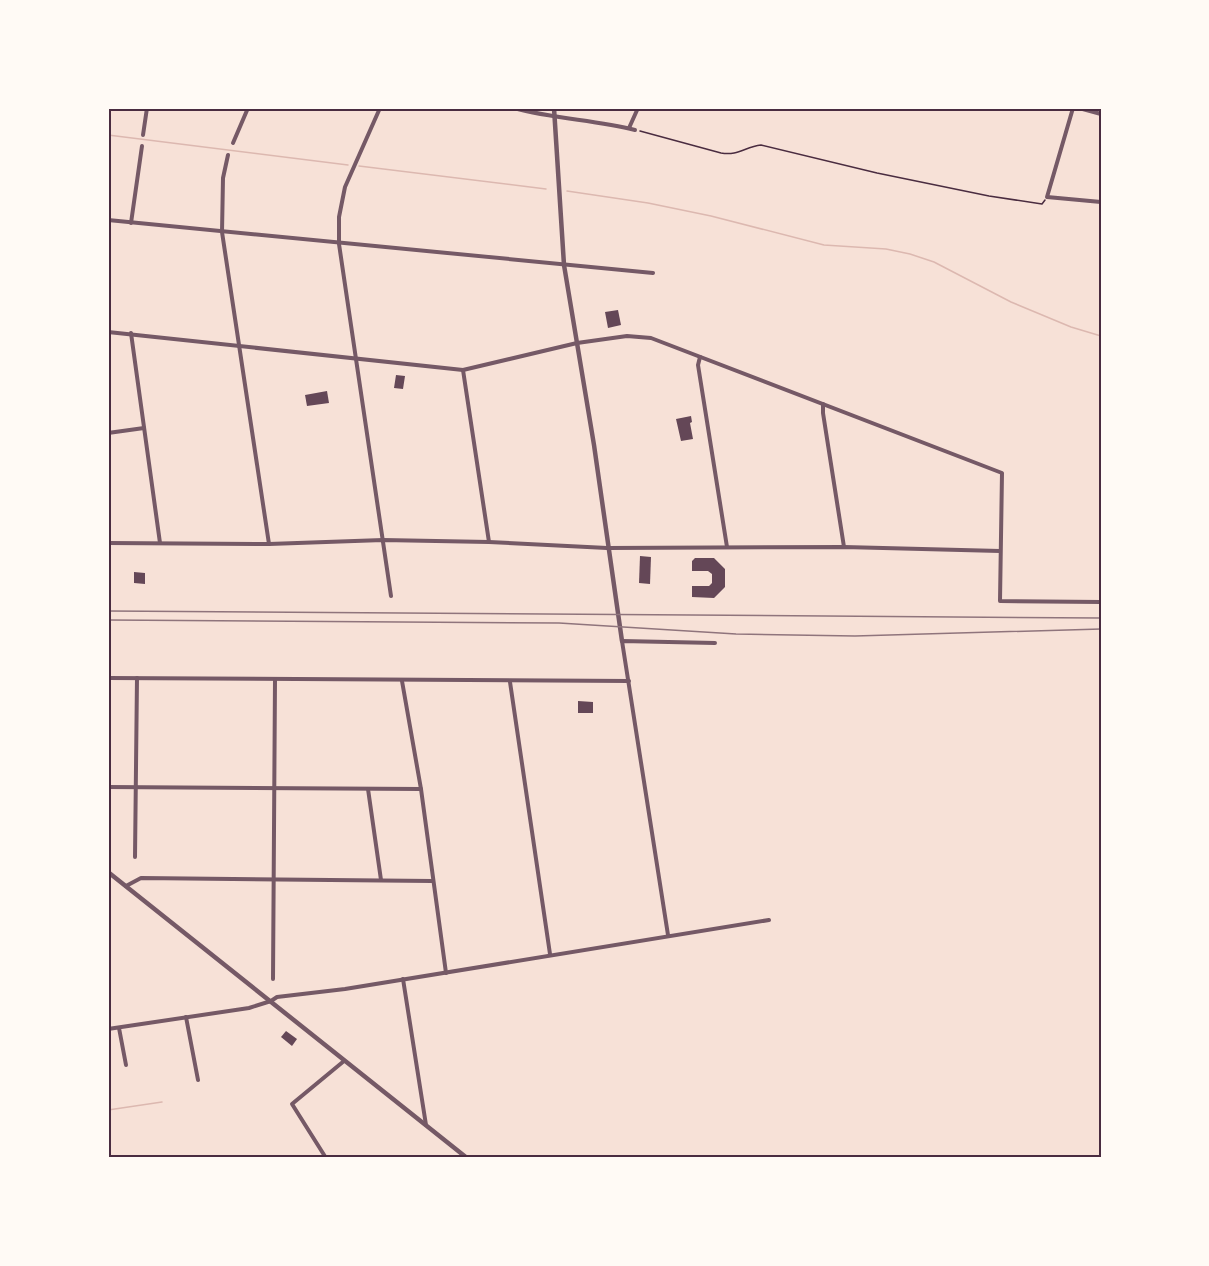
<svg xmlns="http://www.w3.org/2000/svg" width="1209" height="1266" font-family="'Noto Serif',serif">
  <style>
    .lines { fill: none; stroke-linecap: round; stroke-linejoin: round }
    .stream { stroke: #dcb8b0; stroke-width: 1.5 }
    .building { fill: #644757 }
    .path { stroke: #4a2c40; stroke-width: 1.5 }
    .minor { stroke: #755966; stroke-width: 4 }
    .tertiary { stroke: #755966; stroke-width: 4.5 }
    .tram { stroke: #8f747c; stroke-width: 1.5 }
    .rail { stroke: #8f747c; stroke-width: 1.5 }
    .neatline { fill: none; stroke: #4a2c40; stroke-width: 2 }
  </style>
  <rect width="100%" height="100%" fill="#f7e1d7"/>
  <g class="lines">
    <!-- stream -->
    <g class="stream">
      <path d="M108,135l240,30"/>
      <path d="M359,166l187,23"/>
      <path d="M567,191l81,12 63,13 113,29 62,4 24,5 24,8 77,40 60,25 30,9"/>
      <path d="M108,1110l54,-8"/>
    </g>
  </g>
  <!-- building -->
  <g class="building">
    <path d="M618,310l3,15 -13,3 -3,-16z"/>
    <path d="M396,375l9,1 -2,13 -9,-1z"/>
    <path d="M327,391l2,12 -22,3 -2,-11z"/>
    <path d="M691,416l1,6 -2,1 3,16 -12,2 -5,-22z"/>
    <path d="M640,556l11,1 -1,27 -11,-1z"/>
    <path d="M695,558h19l11,11v18l-11,11 -22,-1v-11h17l3,-3v-9l-4,-3h-16v-10z"/>
    <path d="M134,572l11,1v11l-11,-1z"/>
    <path d="M578,701l15,1v11h-15z"/>
    <path d="M286,1031l11,8 -5,7 -11,-9z"/>
  </g>
  <g class="lines">
    <!-- path -->
    <g class="path">
      <path d="M640,131l81,22c17,3 24,-6 40,-8l116,28 112,23 53,8 3,-4"/>
      <path d="M108,1155l1,3"/>
    </g>
    <!-- minor -->
    <g class="minor">
      <path d="M380,108l-35,79 -6,30v27l52,352"/>
      <path d="M514,108c40,11 81,12 121,22"/>
      <path d="M1073,108l-26,89 54,5"/>
      <path d="M1079,108l22,6"/>
      <path d="M629,128l9,-20"/>
      <path d="M143,135l4,-27"/>
      <path d="M233,143l15,-35"/>
      <path d="M228,155l-5,23 -1,54 47,312"/>
      <path d="M108,220l545,53"/>
      <path d="M131,223l11,-77"/>
      <path d="M108,332l355,38 114,-27 50,-7 24,2 351,135 -2,128 101,1"/>
      <path d="M131,333l29,210"/>
      <path d="M700,357l-2,8 29,182"/>
      <path d="M463,370l26,172"/>
      <path d="M823,404v9l21,134"/>
      <path d="M108,433l36,-5"/>
      <path d="M108,543l161,1 114,-4 106,2 118,6 237,-1 156,4"/>
      <path d="M108,678l521,3"/>
      <path d="M402,681l19,108 25,184"/>
      <path d="M510,682l40,272"/>
      <path d="M108,787l313,2"/>
      <path d="M368,789l13,91"/>
      <path d="M135,857l2,-179"/>
      <path d="M126,886l15,-8 291,3"/>
      <path d="M668,935l-46,-294 93,2"/>
      <path d="M273,979l2,-299"/>
      <path d="M403,979l23,146"/>
      <path d="M186,1017l12,63"/>
      <path d="M119,1028l7,37"/>
      <path d="M108,1029l141,-21 22,-7 6,-4 68,-8 424,-69"/>
      <path d="M326,1158l-34,-54 52,-43"/>
    </g>
    <!-- tertiary -->
    <g class="tertiary">
      <path d="M554,108l10,157 30,180 28,196"/>
      <path d="M108,872l359,286"/>
    </g>
    <!-- tram -->
    <path class="tram" d="M108,620l451,3 177,11 119,2 246,-7"/>
    <!-- rail -->
    <path class="rail" d="M108,611l993,7"/>
  </g>
  <!-- border -->
  <rect width="1209" height="1266" fill="none" stroke="#fffaf5" stroke-width="219"/>
  <rect x="110" y="110" width="990" height="1046" class="neatline"/>
</svg>
